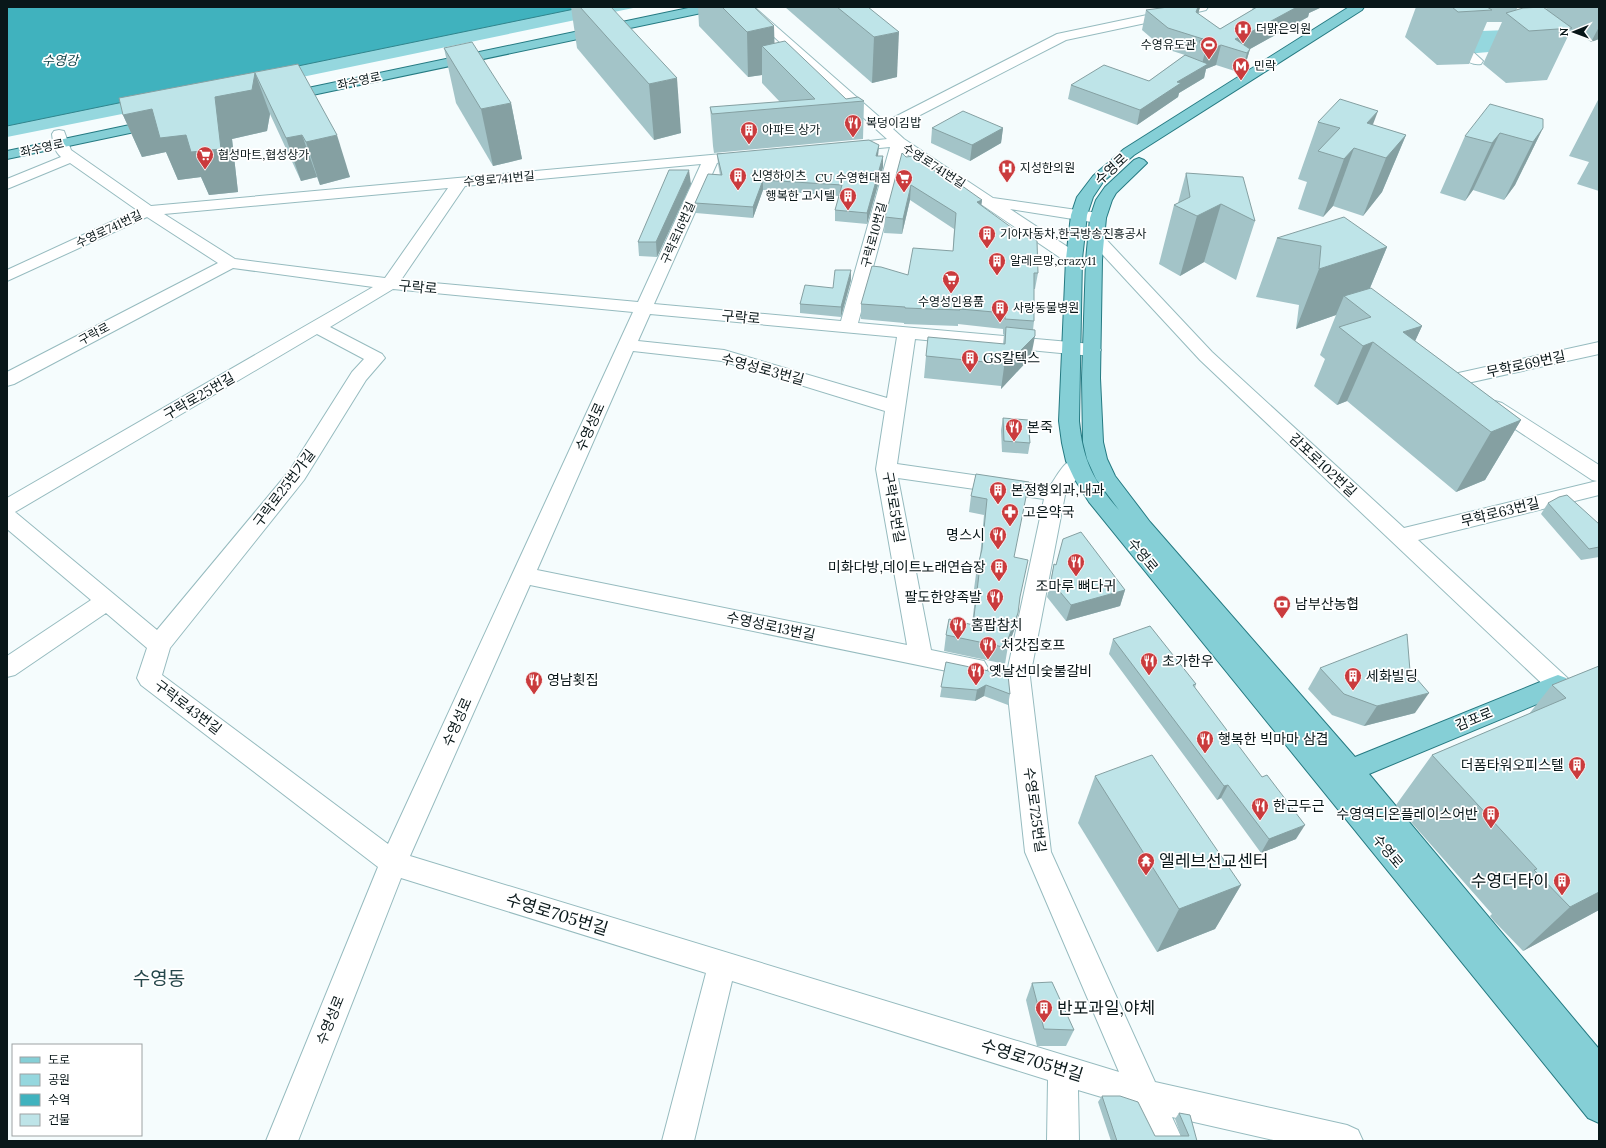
<svg xmlns="http://www.w3.org/2000/svg" width="1606" height="1148" font-family="Lora,'Noto Sans KR',serif">
  <style>
    .green { fill: #95d7de }
    .water { fill: #40b2be; stroke: #30848c }
    .lines { fill: none; stroke-linecap: round; stroke-linejoin: round }
    .minor-casing { stroke: #96bbbf; stroke-width: 2 }
    .major-casing { stroke: #257a82; stroke-width: 2 }
    .minor { fill: #fff; fill-rule: evenodd }
    .major { fill: #85cfd6; fill-rule: evenodd }
    .wall { fill: #a3c4c8 }
    .shaded-wall { fill: #85a0a2 }
    .building { fill: #bee4e8; stroke: #85a0a2 }
    .labels { text-anchor: middle; stroke-width: 3.5; stroke-linejoin: round; paint-order: stroke }
    .far-poi-label { font-size: 12px; fill: #091719; stroke: #fff; text-anchor: start }
    .far-street-label { font-size: 12px; fill: #091719; stroke: #fff }
    .far-water-label { font-size: 13px; font-style: italic; fill: #073d42; stroke: #fff }
    .street-label { font-size: 14px; fill: #091719; stroke: #fff }
    .poi-label { font-size: 14px; fill: #091719; stroke: #fff; text-anchor: start }
    .near-poi-label { font-size: 17px; fill: #091719; stroke: #fff; text-anchor: start }
    .near-street-label { font-size: 17px; fill: #091719; stroke: #fff }
    .near-quarter-label { font-size: 19px; fill: #25474b; stroke: #fff }
  </style>
  <rect width="100%" height="100%" fill="#f5fcfd"/>
  <!-- green -->
  <g class="green">
    <path d="M559,7h79l-441,92 -190,38v-18z"/>
    <path d="M1507,30l-7,22c-12,-1 -22,2 -34,1l16,-22z"/>
  </g>
  <!-- water -->
  <path class="water" d="M7,7h577l-577,119z"/>
  <g class="lines">
    <!-- minor casing -->
    <g class="minor-casing">
      <g id="minor">
        <path d="M741,7h13l131,115 172,-88 128,-27h23l-2,3 -4,1 -136,29 -173,89 11,10 89,59 105,15 6,2 2,3 -2,3 -6,2 -88,-14 70,46 2,4 -2,4 -6,1 -6,-1 -164,-111 -46,171 234,21 6,2 3,4 -3,4 -6,2 -177,-17 -18,125 153,22c9,-13 17,-32 34,-27l3,5 -22,31 -35,182 21,175 104,230 192,43 11,5 5,11h-85l-106,-24 11,24h-32l-16,-34 -57,-17 1,51h-32l1,-61 -316,-99 -38,160h-32l44,-168 -305,-95 -103,263h-32l112,-274 -237,-182 -4,-7 10,-30 -41,-35 -91,62 -8,2v-21l84,-56 -84,-71v-31l366,-211 -140,-19 -219,116 -7,2v-14l211,-109 -71,-46 -140,64v-11l130,-60 -67,-47 -63,26v-10l54,-22c-7,-6 -8,-15 -9,-23l2,-3 5,-1 5,1 7,19 80,56 571,-52 5,1 2,3 -2,3 -10,2 -63,141 187,17 49,-174 -42,4 -5,-1 -2,-3 2,-3 44,-5zM701,164l-63,138 -237,-22 64,-94zM448,188l-63,90 -150,-19 -71,-45zM393,289l240,23 -245,532 -226,-169 8,-27 134,-168 62,-100 19,-22 -3,-4 -52,-27zM650,314l247,23 -10,61 -163,-48 -86,-9zM317,334l47,25 -12,13 -62,98 -133,160 -142,-118zM633,351l89,10 163,50 -9,58 31,176 -370,-75zM898,478l146,21 -38,178 19,175 94,220 -709,-216 120,-271 446,92 8,-2 4,-7 -4,-7 -53,-11z"/>
        <path d="M1453,33l5,1 13,16 12,11 -2,3c-15,3 -27,-16 -34,-27l1,-3z"/>
        <path d="M1096,233l6,2 110,117 192,176 193,-47 -5,-1 -104,-69 -3,-4 3,-4 7,-2 7,2 97,62v30l-181,45 181,167v25l-9,-3 -390,-369 -110,-119 -2,-3 2,-3z"/>
        <path d="M1599,342v12l-145,32 -7,-2 -2,-4 2,-4 7,-2z"/>
      </g>
    </g>
    <!-- major casing -->
    <g class="major-casing">
      <g id="major">
        <path d="M693,7h24l-2,3 -4,1 -427,90 -5,-1 -2,-3 2,-3 5,-1z"/>
        <path d="M1349,7h15l-2,3 -228,145 -31,27 -10,15 -6,18 -5,44 -3,162c4,40 14,59 40,89l-23,-31 -9,-20 -4,-17 -1,-64 4,-118 4,-42 6,-18 9,-13 29,-27 5,-2 5,2 3,3 -31,30 -4,7 -6,18 -4,42 -2,118 3,64 4,17 8,17 35,46 205,235 195,-79 8,-3 8,3 4,7 -4,7 -197,82 230,275v74l-11,-5 -499,-616 -15,-24 -8,-17 -4,-18 -3,-22 7,-162 5,-44 6,-18 16,-21 31,-27z"/>
        <path d="M158,119l5,1 2,3 -2,3 -156,33v-8z"/>
      </g>
    </g>
    <!-- minor -->
    <use href="#minor" class="minor"/>
    <!-- major -->
    <use href="#major" class="major"/>
  </g>
  <!-- wall -->
  <g class="wall">
    <path d="M571,7h40l70,126 -27,7 -77,-92z"/>
    <path d="M698,7h56l20,36 72,56 18,2 -1,38 -149,14 -1,-7 -3,-39 70,-5 -18,-19v-8l-14,2 -49,-51z"/>
    <path d="M785,7h83l29,70 -25,6z"/>
    <path d="M1200,7l-2,7 22,15 32,-19 1,-3h69l-13,6 -1,4 -58,32 -6,20 -3,4 -25,-8 -10,4 -2,9 -25,15 -1,4 -41,28 -69,-26 3,-14 78,-4 36,-26 -22,-7 -21,-18 4,-20z"/>
    <path d="M1416,7h102l-2,3 30,-1 1,-2h52v32l-8,3 -10,-7 -11,-3 -23,48 -41,3 -23,-19 19,-42h-15l-18,42 -32,1 -32,-28z"/>
    <path d="M444,48l67,55 11,56 -29,7 -37,-63z"/>
    <path d="M298,64l52,113 -30,8 -3,-8 -16,4 -31,-67 -3,17 -35,8 6,53 -29,3 -8,-18 -23,3 -12,-28 -24,5 -19,-42z"/>
    <path d="M1599,98v93l-22,-7 12,-22 -20,-6z"/>
    <path d="M1318,122l55,3 33,10 -24,57 -19,24 -30,-10 -10,11 -25,-8 9,-27 -9,-3z"/>
    <path d="M932,128h71l-2,15 -31,18 -39,-18z"/>
    <path d="M1543,128l-28,57 -11,15 -31,-10 -8,11 -25,-8 25,-57z"/>
    <path d="M879,145l-1,11 5,11 -16,57 -32,-3v-11l4,-14 -76,-6 -10,28 -57,-5 -1,-10 25,-28 -2,-11 -1,-10z"/>
    <path d="M906,157l25,12 51,31 -1,5 57,68 -3,16h-1v32l-1,9 -2,27 -30,32v-3l-77,-8 2,-22 77,-12 1,-9 -1,-1v-5l-45,-5v2l-54,-2v-1l-43,-4v-15l47,-29 45,-24 1,-22 -44,-29 -8,34 -18,-1 1,-16z"/>
    <path d="M1186,173l69,48 -19,59 -32,-18 -24,14 -21,-12 15,-59 4,-2z"/>
    <path d="M691,184l-34,73 -18,-1 -1,-14z"/>
    <path d="M1277,238l110,9 -17,41 52,38 -7,15 106,79 -36,60 -29,12 -109,-91 -10,4 -23,-19 11,-27 -5,-4 16,-40 -40,14 3,-24 -43,-8z"/>
    <path d="M851,280l-10,37 -41,-4v-9l33,-16z"/>
    <path d="M1003,418l27,25 -2,11 -26,-2 -1,-22z"/>
    <path d="M976,474l38,83 6,40 -5,31 -7,18 -3,18 -61,-13 2,-16 26,-11 4,-34 -2,-1 2,-15 4,-17 4,-42 -15,-3 2,-16z"/>
    <path d="M1548,503l51,21v33l-18,3 -40,-46z"/>
    <path d="M1054,564l71,26 -5,16 -54,15 -19,-24z"/>
    <path d="M1113,639l83,45 -1,4 101,151 -35,14 -40,-55 -4,2 -108,-146z"/>
    <path d="M946,662l64,32 -2,11 -24,-9 -9,5 -35,-4z"/>
    <path d="M1599,666v244l-76,41 -30,-31 -3,-4 2,-2 -96,-109 36,-50 97,-41 23,-29z"/>
    <path d="M1320,668l90,3 5,42 -51,13 -32,-11 -24,-26z"/>
    <path d="M1095,776l146,109 -26,44 -58,23 -79,-129z"/>
    <path d="M1032,983l42,47 -8,16h-29l-11,-46z"/>
    <path d="M1102,1096l53,40h26l-6,-17 4,-6 18,28h-86l-13,-39z"/>
  </g>
  <!-- shaded-wall -->
  <g class="shaded-wall">
    <path d="M1198,7h2l-4,15v-10z"/>
    <path d="M1297,7h25l-13,6 -1,4 -58,32 -6,20 -3,4 6,-20 -12,-14z"/>
    <path d="M774,26l1,33 -13,-13v29l-14,2 -1,-45z"/>
    <path d="M1599,27v12l-8,3z"/>
    <path d="M899,32l-2,45 -25,6 2,-46z"/>
    <path d="M1221,45l-5,20 -10,4 -2,9 -25,15 -1,4 -41,28 3,-15 37,-28 24,-14 4,-16z"/>
    <path d="M255,73l15,41 -3,17 -35,8 6,53 -29,3 -8,-18 -23,3 -12,-28 -24,5 -19,-42 29,-6z"/>
    <path d="M677,78l4,55 -27,7 -5,-56z"/>
    <path d="M511,103l11,56 -29,7 -12,-57z"/>
    <path d="M1378,111l-15,40 4,-28z"/>
    <path d="M1003,128l-2,15 -31,18 2,-16z"/>
    <path d="M1543,128l-28,57 -11,15 29,-58z"/>
    <path d="M1500,133l-27,57 -8,11 27,-58z"/>
    <path d="M302,135l15,42 -16,4 -15,-43z"/>
    <path d="M337,135l13,42 -30,8 -14,-43z"/>
    <path d="M1406,135l-24,57 -19,24 23,-58z"/>
    <path d="M879,145l-1,10 -3,11 1,-10z"/>
    <path d="M1354,148l-21,58 -10,11 21,-58z"/>
    <path d="M883,156v11l-16,57v-11z"/>
    <path d="M689,170l2,14 -34,73 -1,-15z"/>
    <path d="M763,180v10l-10,28v-11z"/>
    <path d="M911,185l-1,15 -8,34 1,-15z"/>
    <path d="M982,200l-2,15 -3,-13z"/>
    <path d="M1221,204l-17,58 -24,14 17,-60z"/>
    <path d="M1387,247l-25,60 -18,-11 -8,19 -40,14 23,-60z"/>
    <path d="M851,270v10l-10,37v-10z"/>
    <path d="M1422,326l-18,39 -1,-33z"/>
    <path d="M1035,336l-4,21 -30,32 3,-22z"/>
    <path d="M1373,342l-26,59 -10,4 26,-59z"/>
    <path d="M1521,420l-36,60 -29,12 35,-60z"/>
    <path d="M1125,590l-5,16 -54,15 5,-16z"/>
    <path d="M1018,613l-3,15 -8,20 1,-9z"/>
    <path d="M986,685l-2,11 -9,5 2,-11z"/>
    <path d="M1429,693l-14,20 -51,13 13,-20z"/>
    <path d="M1228,785l-7,13 -4,2 7,-14z"/>
    <path d="M1305,825l-9,14 -35,14 8,-14z"/>
    <path d="M1241,885l-26,44 -58,23 22,-43z"/>
    <path d="M1599,892v18l-76,41 47,-44z"/>
  </g>
  <!-- building -->
  <g class="building">
    <path d="M580,7h31l66,71 -28,6z"/>
    <path d="M722,7h32l20,19 -27,6z"/>
    <path d="M837,7h31l31,25 -25,5z"/>
    <path d="M1168,7h30l-2,5 24,17 37,-22h40l-48,26 -14,6 15,10 -3,4 -26,-8 -16,7 -6,-11 4,-2 -35,-11 -22,-18z"/>
    <path d="M1452,7h35l5,3 -34,2z"/>
    <path d="M1543,7l29,21 -43,3 -23,-18 17,-5z"/>
    <path d="M785,41l61,58 12,-2 6,4 -152,13 -2,-7 105,-8 -53,-53z"/>
    <path d="M472,42l39,61 -30,6 -37,-61z"/>
    <path d="M1185,55l23,9 -31,18 4,1 -41,27 -69,-25 33,-20 45,16z"/>
    <path d="M298,64l39,71 -31,7 -4,-7 -16,3 -31,-65 -3,17 -37,7 6,52 -30,3 -5,-17 -26,3 -8,-29 -29,6 -4,-17z"/>
    <path d="M1340,99l38,12 -11,12 39,12 -20,23 -32,-10 -10,11 -26,-8 22,-23 -22,-6z"/>
    <path d="M1490,104l53,15v9l-10,14 -33,-9 -8,10 -27,-7z"/>
    <path d="M963,111l40,17 -31,17 -40,-17z"/>
    <path d="M869,140l10,5 -3,11h7l-16,57 -32,-3 7,-25 -79,-5 -10,27 -58,-4 13,-29 14,1 -5,-21z"/>
    <path d="M902,153l4,4 8,-1 17,13 27,14 24,17 -5,2 5,4 37,27 9,1 9,7 1,32h-4v48l-29,-2v-6l-45,-4v1l-55,-2v-1l-44,-3 11,-38 9,1 27,8 5,-27 40,3 3,-38 -45,-28 -8,34 -18,-2z"/>
    <path d="M669,170h20l-33,72h-18z"/>
    <path d="M1186,173l57,4 12,44 -34,-17 -24,12 -23,-11 16,-8z"/>
    <path d="M1344,217l43,30 -68,22 2,-23 -44,-8z"/>
    <path d="M835,270h16l-10,37 -41,-3 5,-19 28,3z"/>
    <path d="M1371,288l51,38 -19,6 118,88 -30,12 -118,-90 -10,4 -24,-19 32,-10 -27,-21z"/>
    <path d="M1006,327l29,3v6l-31,31 1,-3 -79,-8 2,-19 77,7z"/>
    <path d="M1003,418l25,2 2,23 -26,-2z"/>
    <path d="M976,474l53,8 -15,75 14,3 -8,37 -2,16 -10,26v9l-62,-13 3,-16 24,6 6,-51h-3l6,-25 5,-50 -16,-3z"/>
    <path d="M1567,495l32,29v23l-10,2 -41,-46 11,-6z"/>
    <path d="M1081,532l44,58 -54,15 -20,-24 3,-17 2,1 7,-26z"/>
    <path d="M1150,626l46,58 -3,1 69,92 5,-2 38,50 -36,14 -41,-54 -4,1 -111,-147z"/>
    <path d="M1407,634l3,37 19,22 -52,13 -33,-12 -24,-26z"/>
    <path d="M946,662l62,13 2,19 -24,-9 -9,5 -36,-3z"/>
    <path d="M1599,666v226l-29,15 -32,-33 -4,-4 3,-1 -105,-114 134,-57 -14,-13z"/>
    <path d="M1152,755l89,130 -62,24 -84,-133z"/>
    <path d="M1052,982l22,48 -30,-1 -12,-46z"/>
    <path d="M1102,1096h18l18,6 17,34h34l-10,-23 11,2 7,26h-80z"/>
  </g>
  <!-- icons -->
  <defs>
    <g id="hospital-pin" transform="scale(0.9)"><path d="M0 17L-7.5 6A9.5 9.5 0 1 1 7.5 6Z" fill="#ca3b3d" stroke="#fff"/><path d="M-5-5h3v3.5h4V-5h3V5h-3V1.5h-4V5h-3Z" fill="#fff"/></g>
    <g id="stadium-pin" transform="scale(0.9)"><path d="M0 17L-7.5 6A9.5 9.5 0 1 1 7.5 6Z" fill="#ca3b3d" stroke="#fff"/><path d="M0-5a6.5 5 0 1 0 0 10a6.5 5 0 1 0 0-10ZM-3.5-1.8h7v3.6h-7Z" fill="#fff"/></g>
    <g id="metro-pin" transform="scale(0.9)"><path d="M0 17L-7.5 6A9.5 9.5 0 1 1 7.5 6Z" fill="#ca3b3d" stroke="#fff"/><path d="M-5.5 5V-5H-3L0 0L3-5H5.5V5H3V-.5L0 4L-3-.5V5Z" fill="#fff"/></g>
    <g id="restaurant-pin" transform="scale(0.9)"><path d="M0 17L-7.5 6A9.5 9.5 0 1 1 7.5 6Z" fill="#ca3b3d" stroke="#fff"/><path d="M-5-6h1v4h1v-4h1v4h1v-4h1v5L-1.5 .5V6h-2V.5L-5-1ZM5-6V6H3V1.5H1.5Q1.5-4 5-6Z" fill="#fff"/></g>
    <g id="building-pin" transform="scale(0.9)"><path d="M0 17L-7.5 6A9.5 9.5 0 1 1 7.5 6Z" fill="#ca3b3d" stroke="#fff"/><path d="M-4-6H4V6H1V3H-1V6H-4ZM-2.5-4.3h1.7v1.8h-1.7ZM.8-4.3h1.7v1.8H.8ZM-2.5-1h1.7V.8h-1.7ZM.8-1h1.7V.8H.8Z" fill="#fff"/></g>
    <g id="supermarket-pin" transform="scale(0.9)"><path d="M0 17L-7.5 6A9.5 9.5 0 1 1 7.5 6Z" fill="#ca3b3d" stroke="#fff"/><path d="M-6-5.5h2.5l.6 2H6L4.5 2H-2.5L-4.4-4H-6ZM-1.5 3.2a1.3 1.3 0 1 0 .1 0ZM3 3.2a1.3 1.3 0 1 0 .1 0Z" fill="#fff"/></g>
    <g id="pharmacy-pin" transform="scale(0.9)"><path d="M0 17L-7.5 6A9.5 9.5 0 1 1 7.5 6Z" fill="#ca3b3d" stroke="#fff"/><path d="M-2-6h4v4h4v4h-4v4h-4v-4h-4v-4h4Z" fill="#fff"/></g>
    <g id="bank-pin" transform="scale(0.9)"><path d="M0 17L-7.5 6A9.5 9.5 0 1 1 7.5 6Z" fill="#ca3b3d" stroke="#fff"/><path d="M-6-4H6V4H-6ZM0-2.3a2.3 2.3 0 1 0 0 4.6a2.3 2.3 0 1 0 0-4.6Z" fill="#fff"/></g>
    <g id="temple-pin" transform="scale(0.9)"><path d="M0 17L-7.5 6A9.5 9.5 0 1 1 7.5 6Z" fill="#ca3b3d" stroke="#fff"/><path d="M0-6L5-2H3V0L6.5 2.5H4V6H1.5V3h-3V6H-4V2.5H-6.5L-3 0V-2H-5Z" fill="#fff"/></g>
  </defs>
  <g fill-rule="evenodd">
    <use href="#hospital-pin" x="1243" y="29"/>
    <use href="#stadium-pin" x="1209" y="45"/>
    <use href="#metro-pin" x="1241" y="66"/>
    <use href="#restaurant-pin" x="853" y="123"/>
    <use href="#building-pin" x="749" y="130"/>
    <use href="#supermarket-pin" x="205" y="155"/>
    <use href="#hospital-pin" x="1007" y="168"/>
    <use href="#building-pin" x="738" y="176"/>
    <use href="#supermarket-pin" x="904" y="178"/>
    <use href="#building-pin" x="848" y="196"/>
    <use href="#building-pin" x="987" y="234"/>
    <use href="#building-pin" x="997" y="261"/>
    <use href="#supermarket-pin" x="951" y="279"/>
    <use href="#building-pin" x="1000" y="308"/>
    <use href="#building-pin" x="970" y="358"/>
    <use href="#restaurant-pin" x="1014" y="427"/>
    <use href="#building-pin" x="998" y="490"/>
    <use href="#pharmacy-pin" x="1010" y="512"/>
    <use href="#restaurant-pin" x="998" y="535"/>
    <use href="#restaurant-pin" x="1076" y="562"/>
    <use href="#building-pin" x="999" y="567"/>
    <use href="#restaurant-pin" x="995" y="597"/>
    <use href="#bank-pin" x="1282" y="604"/>
    <use href="#restaurant-pin" x="958" y="625"/>
    <use href="#restaurant-pin" x="988" y="645"/>
    <use href="#restaurant-pin" x="1149" y="661"/>
    <use href="#restaurant-pin" x="976" y="671"/>
    <use href="#building-pin" x="1353" y="676"/>
    <use href="#restaurant-pin" x="534" y="680"/>
    <use href="#restaurant-pin" x="1205" y="739"/>
    <use href="#building-pin" x="1577" y="765"/>
    <use href="#restaurant-pin" x="1260" y="806"/>
    <use href="#building-pin" x="1491" y="814"/>
    <use href="#temple-pin" x="1146" y="861"/>
    <use href="#building-pin" x="1562" y="881"/>
    <use href="#building-pin" x="1044" y="1008"/>
  </g>
  <g class="labels">
    <!-- far-poi labels -->
    <g class="far-poi-label">
      <text x="1256" y="33">더맑은의원</text>
      <text x="1196" y="49" text-anchor="end">수영유도관</text>
      <text x="1254" y="70">민락</text>
      <text x="866" y="127">복덩이김밥</text>
      <text x="762" y="134">아파트 상가</text>
      <text x="218" y="159">협성마트,협성상가</text>
      <text x="1020" y="172">지성한의원</text>
      <text x="751" y="180">신영하이츠</text>
      <text x="891" y="182" text-anchor="end">CU 수영현대점</text>
      <text x="835" y="200" text-anchor="end">행복한 고시텔</text>
      <text x="1000" y="238">기아자동차,한국방송진흥공사</text>
      <text x="1010" y="265">알레르망,crazy11</text>
      <text x="951" y="306" text-anchor="middle">수영성인용품</text>
      <text x="1013" y="312">사랑동물병원</text>
    </g>
    <!-- far-street labels -->
    <g class="far-street-label">
      <text transform="translate(359 81) rotate(-12)" y="4">좌수영로</text>
      <text transform="translate(42 148) rotate(-12)" y="4">좌수영로</text>
      <text transform="translate(934 166) rotate(33)" y="4">수영로741번길</text>
      <text transform="translate(499 179) rotate(-5)" y="4">수영로741번길</text>
      <text transform="translate(109 229) rotate(-25)" y="4">수영로741번길</text>
      <text transform="translate(678 233) rotate(-66)" y="4">구락로16번길</text>
      <text transform="translate(874 235) rotate(-75)" y="4">구락로10번길</text>
      <text transform="translate(94 334) rotate(-28)" y="4">구락로</text>
    </g>
    <!-- far-water labels -->
    <g class="far-water-label">
      <text x="60" y="65">수영강</text>
    </g>
    <!-- street labels -->
    <g class="street-label">
      <text transform="translate(1111 169) rotate(-43)" y="5">수영로</text>
      <text transform="translate(418 287) rotate(5)" y="5">구락로</text>
      <text transform="translate(741 317) rotate(5)" y="5">구락로</text>
      <text transform="translate(1526 364) rotate(-12)" y="5">무학로69번길</text>
      <text transform="translate(763 369) rotate(15)" y="5">수영성로3번길</text>
      <text transform="translate(199 396) rotate(-30)" y="5">구락로25번길</text>
      <text transform="translate(590 427) rotate(-66)" y="5">수영성로</text>
      <text transform="translate(1323 465) rotate(43)" y="5">감포로102번길</text>
      <text transform="translate(284 488) rotate(-53)" y="5">구락로25번가길</text>
      <text transform="translate(894 507) rotate(80)" y="5">구락로5번길</text>
      <text transform="translate(1500 512) rotate(-14)" y="5">무학로63번길</text>
      <text transform="translate(1143 555) rotate(51)" y="5">수영로</text>
      <text transform="translate(771 626) rotate(12)" y="5">수영성로13번길</text>
      <text transform="translate(188 707) rotate(37)" y="5">구락로43번길</text>
      <text transform="translate(1474 719) rotate(-22)" y="5">감포로</text>
      <text transform="translate(457 722) rotate(-66)" y="5">수영성로</text>
      <text transform="translate(1035 810) rotate(82)" y="5">수영로725번길</text>
      <text transform="translate(1388 851) rotate(50)" y="5">수영로</text>
      <text transform="translate(330 1020) rotate(-68)" y="5">수영성로</text>
    </g>
    <!-- poi labels -->
    <g class="poi-label">
      <text x="983" y="363">GS칼텍스</text>
      <text x="1027" y="432">본죽</text>
      <text x="1011" y="495">본정형외과,내과</text>
      <text x="1023" y="517">고은약국</text>
      <text x="985" y="540" text-anchor="end">명스시</text>
      <text x="986" y="572" text-anchor="end">미화다방,데이트노래연습장</text>
      <text x="1076" y="591" text-anchor="middle">조마루 뼈다귀</text>
      <text x="982" y="602" text-anchor="end">팔도한양족발</text>
      <text x="1295" y="609">남부산농협</text>
      <text x="971" y="630">홈팝참치</text>
      <text x="1001" y="650">처갓집호프</text>
      <text x="1162" y="666">초가한우</text>
      <text x="989" y="676">옛날선미숯불갈비</text>
      <text x="1366" y="681">세화빌딩</text>
      <text x="547" y="685">영남횟집</text>
      <text x="1218" y="744">행복한 빅마마 삼겹</text>
      <text x="1564" y="770" text-anchor="end">더폼타워오피스텔</text>
      <text x="1273" y="811">한근두근</text>
      <text x="1478" y="819" text-anchor="end">수영역디온플레이스어반</text>
    </g>
    <!-- near-poi labels -->
    <g class="near-poi-label">
      <text x="1159" y="867">엘레브선교센터</text>
      <text x="1549" y="887" text-anchor="end">수영더타이</text>
      <text x="1057" y="1014">반포과일,야체</text>
    </g>
    <!-- near-street labels -->
    <g class="near-street-label">
      <text transform="translate(557 914) rotate(17)" y="6">수영로705번길</text>
      <text transform="translate(1032 1060) rotate(17)" y="6">수영로705번길</text>
    </g>
    <!-- near-quarter labels -->
    <g class="near-quarter-label">
      <text x="159" y="985">수영동</text>
    </g>
  </g>
  <!-- border -->
  <rect width="1606" height="1148" fill="none" stroke="#091719" stroke-width="16"/>
  <!-- legend -->
  <rect x="12" y="1044" width="130" height="92" fill="#ffffff" stroke="#9da2a3"/>
  <rect x="20" y="1057" width="20" height="6" fill="#85cfd6" stroke="#9da2a3"/>
  <text x="48" y="1064" font-size="12" fill="#091719">도로</text>
  <rect x="20" y="1074" width="20" height="12" fill="#95d7de" stroke="#9da2a3"/>
  <text x="48" y="1084" font-size="12" fill="#091719">공원</text>
  <rect x="20" y="1094" width="20" height="12" fill="#40b2be" stroke="#9da2a3"/>
  <text x="48" y="1104" font-size="12" fill="#091719">수역</text>
  <rect x="20" y="1114" width="20" height="12" fill="#bee4e8" stroke="#9da2a3"/>
  <text x="48" y="1124" font-size="12" fill="#091719">건물</text>
  <!-- north arrow -->
  <g transform="translate(1574 32) rotate(269)" stroke="#ffffff" stroke-width="3" paint-order="stroke">
  <path d="M0-3L7 15L0 10L-7 15Z" fill="#091719"/>
  <text y="-6" font-size="11" font-weight="bold" text-anchor="middle" fill="#091719">N</text>
  </g>
</svg>
